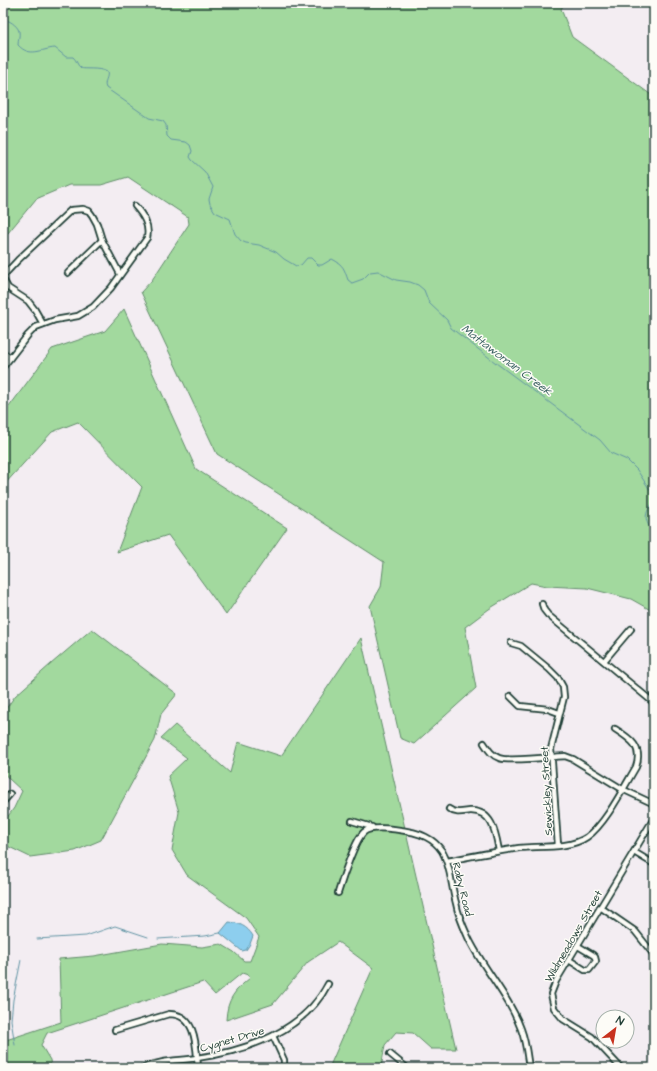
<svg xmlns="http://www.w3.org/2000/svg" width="657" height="1071" font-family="'Architects Daughter',sans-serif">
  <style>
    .green { fill: #a2d99e; stroke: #608b69 }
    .water { fill: #8dceee; stroke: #6194a4 }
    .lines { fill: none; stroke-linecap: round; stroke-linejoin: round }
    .stream { stroke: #6194a4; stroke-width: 1 }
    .street-casing { stroke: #1f3d34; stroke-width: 8 }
    .street { stroke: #fdfcf7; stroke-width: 4.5 }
    .labels { text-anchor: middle; stroke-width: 3; stroke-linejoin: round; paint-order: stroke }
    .street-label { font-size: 11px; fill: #1f3d34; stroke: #fdfcf7 }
    .water-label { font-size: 12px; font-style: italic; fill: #3a6162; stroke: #fdfcf7 }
  </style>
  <rect width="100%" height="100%" fill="#f3edf2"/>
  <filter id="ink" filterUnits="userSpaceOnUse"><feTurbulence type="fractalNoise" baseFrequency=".025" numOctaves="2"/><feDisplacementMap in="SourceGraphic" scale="8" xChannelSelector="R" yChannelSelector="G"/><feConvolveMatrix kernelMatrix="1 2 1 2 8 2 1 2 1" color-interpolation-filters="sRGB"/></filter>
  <g filter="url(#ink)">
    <!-- green -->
    <g class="green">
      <path d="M3,3h562l-4,6 11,28 82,60v515l-23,-13 -44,-11 -40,-2 -16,-3 -42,26 -24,18 11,61 -62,56 -14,-6 -30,-132 11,-19 3,-25 -167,-108 -76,-162 11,-12 37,-56 -1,-7 -60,-40 -27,8h-32l-33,14 -33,40z"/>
      <path d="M124,309l72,160 91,59 -61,87 -58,-80 -51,17 25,-65 -64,-65 -26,10 -49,54v-71l49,-66 53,-18z"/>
      <path d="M92,629l85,65 -16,20 -6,26 -54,100 -26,11 -45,6 -27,-13v-21l11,-15 8,-17 -13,-12 -5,-6 -1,-5v-55l12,-17 36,-32z"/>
      <path d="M361,638l95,411h-25l-18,-16 -17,-1 -11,13 -4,23h-52l44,-100 -35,-26 -30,20 -35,42 -47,16c1,-21 9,-30 24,-42l-2,-3 -6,-2 -27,22 -12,-13 -156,51 -6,12 9,15 1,8h-48v-27l58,-19 -2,-63 35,-3 68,-12 40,3 19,-3 13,8 10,9h6l9,-24 -13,-19 -59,-43 -15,-25 7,-38 -11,-36 19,-18 -26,-20 14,-13 55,48 8,-31 43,14z"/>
    </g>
    <!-- water -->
    <path class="water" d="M229,922c10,1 18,4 24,14l-3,8 -4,6 -4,1 -22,-18z"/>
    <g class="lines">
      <!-- stream -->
      <g class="stream">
        <path d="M3,19c6,1 14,6 16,12 1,4 -1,10 -1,14 12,13 23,4 37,3l11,9h7c4,3 4,9 8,11 2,2 18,-1 26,4 2,5 -4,10 -1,16l43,30 14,3 3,4 1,11 4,4 15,2 4,3 2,6 -2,6 2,3 13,12 8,15 -4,12 1,5 5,8 15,7 5,15 6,7 5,2 13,2 17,7 8,7 12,7 5,-1 6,-7h4l7,7h4l10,-6c12,6 12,10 16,21l4,3 11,-4 7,-7 8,-1 18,9 14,2 8,3 6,5 5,13 18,17 4,8 45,35 104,77 11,13 16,7 10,10 13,20 4,2"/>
        <path d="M654,502c-10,10 -11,20 0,29"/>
        <path d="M37,939l49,-3 29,-10 33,11"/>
        <path d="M158,939l47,-3 15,-3"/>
        <path d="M15,1045l-4,-25 2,-20 8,-40"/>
      </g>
      <!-- street casing -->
      <g class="street-casing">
        <g id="street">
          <path d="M68,273l34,-33"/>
          <path d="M43,324l-8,-14 -7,-9 -20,-13 -5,-9 1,-4 14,-15 53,-50 12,-1 6,2 3,4 5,9 5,16 18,34"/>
          <path d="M3,352l7,6"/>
          <path d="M3,367l25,-32 8,-8 19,-7 23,-4 15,-9 18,-19 36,-50c3,-13 -4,-23 -12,-32"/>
          <path d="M542,604l2,6 4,5 106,88"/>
          <path d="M511,643l10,3 28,23 9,9 5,9 1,10 -13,52 7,96"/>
          <path d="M604,661l27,-32"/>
          <path d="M510,696l10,10 28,3 11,4"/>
          <path d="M484,743c4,6 7,12 15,15 10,4 52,-1 66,-2l8,3 49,30 32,15"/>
          <path d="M3,802l7,-8"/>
          <path d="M449,809c7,5 13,3 21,2 23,-1 26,24 29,40"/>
          <path d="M352,821l20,6"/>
          <path d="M634,852l20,12"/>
          <path d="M447,861c24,-5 48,-9 72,-13 20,-2 51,1 68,-11 18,-12 37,-50 49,-70 7,-20 -5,-28 -21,-38"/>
          <path d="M338,893c4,-13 17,-53 26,-61 10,-8 51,-1 62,5 6,3 12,8 16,14 9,15 9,35 14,52 2,12 7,23 12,34 15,32 41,59 53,92 5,13 6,26 8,39"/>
          <path d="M600,907l35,24 19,24"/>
          <path d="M569,960l16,10h4l7,-9 -1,-4 -2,-2 -15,-9"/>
          <path d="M115,1030l54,-16c28,0 27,33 29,54"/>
          <path d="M273,1036l11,24v8"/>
          <path d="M390,1054l17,14"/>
          <path d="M143,1068c17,-8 36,-7 54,-10 50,-7 107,-27 131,-74"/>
          <path d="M621,1068l-29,-31 -29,-18 -9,-11 -3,-14 5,-13 98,-163"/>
        </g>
      </g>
      <!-- street -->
      <use href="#street" class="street"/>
    </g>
  </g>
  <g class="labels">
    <!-- street labels -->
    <g class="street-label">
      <text transform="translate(546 791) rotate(-93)" y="4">Sewickley Street</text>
      <text transform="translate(463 889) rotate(76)" y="4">Raby Road</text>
      <text transform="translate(573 936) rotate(-60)" y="4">Wildmeadows Street</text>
      <text transform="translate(232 1039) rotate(-16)" y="4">Cygnet Drive</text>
    </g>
    <!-- water labels -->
    <g class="water-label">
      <text transform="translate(507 360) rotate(37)" y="4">Mattawoman Creek</text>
    </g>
  </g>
  <!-- margin -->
  <rect width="657" height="1071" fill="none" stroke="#fdfcf7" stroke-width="16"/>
  <rect x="8" y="8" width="641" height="1055" fill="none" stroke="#1f3d34" stroke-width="1.5" filter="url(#ink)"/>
  <!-- north arrow -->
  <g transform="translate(615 1029) rotate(31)"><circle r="19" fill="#fdfcf7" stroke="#a4b0a9"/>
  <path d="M0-3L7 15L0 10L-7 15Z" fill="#c8321e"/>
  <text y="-6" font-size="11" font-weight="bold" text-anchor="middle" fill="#1f3d34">N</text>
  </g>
</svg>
